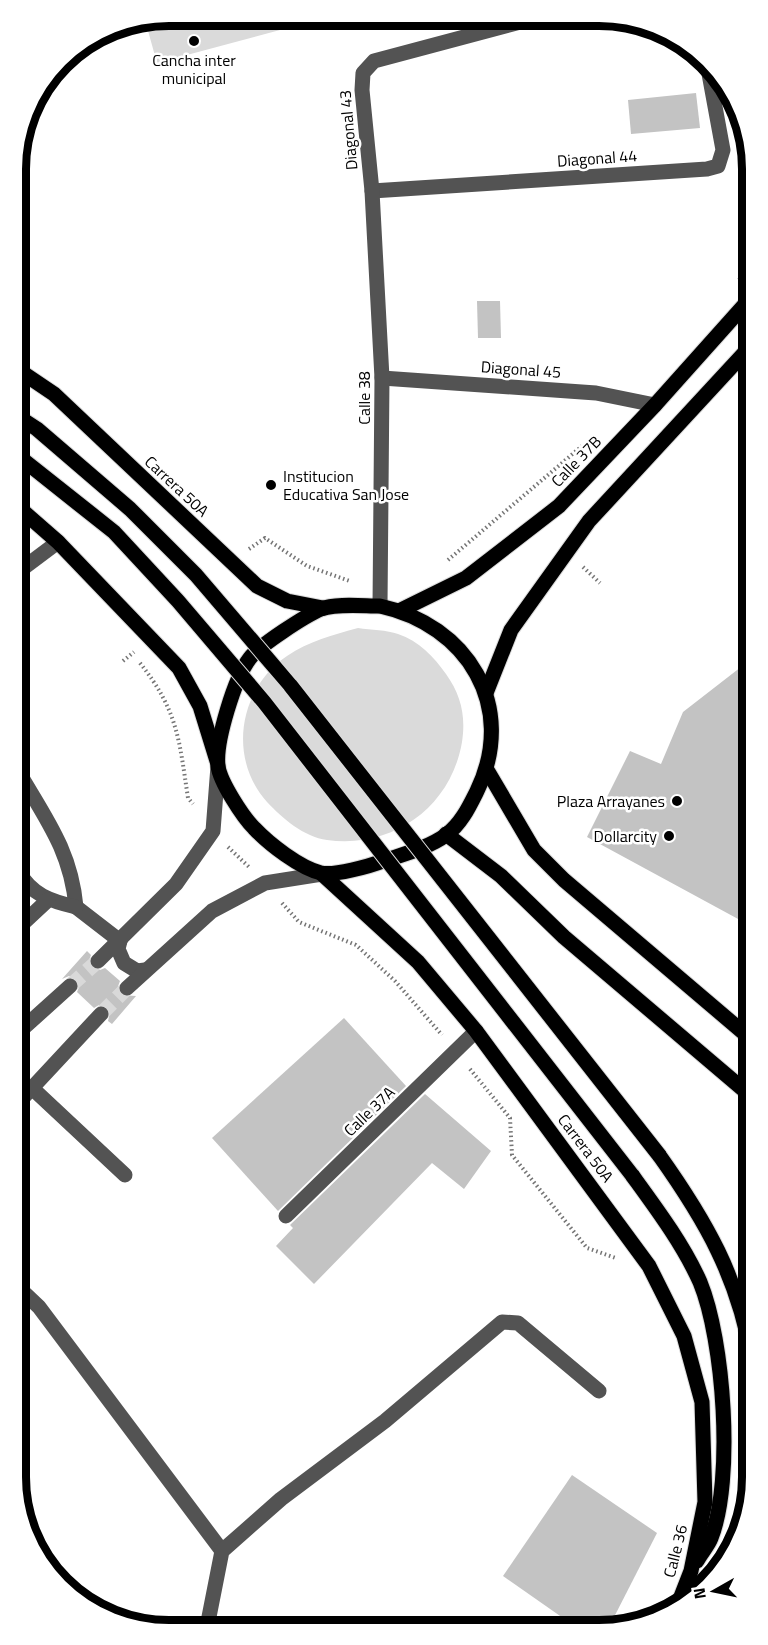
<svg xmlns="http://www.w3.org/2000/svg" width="768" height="1645" font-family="'Titillium Web',sans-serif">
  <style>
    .green { fill: #dadada }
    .building { fill: #c3c3c3 }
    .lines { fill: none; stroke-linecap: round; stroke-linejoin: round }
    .minor-tunnel { stroke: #d9d9d9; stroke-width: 15; stroke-dasharray: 15 8; stroke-linecap: butt }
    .major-casing { stroke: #dbdbdb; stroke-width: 17 }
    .path { stroke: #757575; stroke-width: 4; stroke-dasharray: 1.5 3; stroke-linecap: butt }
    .minor { stroke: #535353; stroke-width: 15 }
    .major { stroke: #000; stroke-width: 15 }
    .major-bridge-casing { stroke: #dbdbdb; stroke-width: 17; stroke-linecap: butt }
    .major-bridge { stroke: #000; stroke-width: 15 }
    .poi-dot { fill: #000; stroke: #fff; stroke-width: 2 }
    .labels { text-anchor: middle; stroke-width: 5; stroke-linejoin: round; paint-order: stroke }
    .poi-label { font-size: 16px; fill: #000; stroke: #fff; text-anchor: end }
    .street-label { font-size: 16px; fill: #000; stroke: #fff }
    .rim { fill: none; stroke: #000; stroke-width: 8 }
  </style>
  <rect width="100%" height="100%" fill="#fff"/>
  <!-- green -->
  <g class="green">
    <path d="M169,15l163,1 -175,47 -12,-43z"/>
    <path d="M358,628c13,2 29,2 40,6 21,7 36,23 48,40 15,21 20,42 16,68 -11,65 -69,107 -135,98 -23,-3 -45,-22 -60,-38 -39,-43 -29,-113 20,-146 22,-15 46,-21 71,-28z"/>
  </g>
  <!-- building -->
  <g class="building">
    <path d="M696,93l4,35 -69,6 -3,-34z"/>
    <path d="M477,301h23l1,37h-23z"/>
    <path d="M750,660l1,266 -164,-89 43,-86 31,13 22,-52z"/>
    <path d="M87,951l4,4 -3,8 4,5 8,2 5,-2 15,13 -3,8 3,6 16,1 -24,28 -4,-3 2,-9 -3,-5 -8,-2 -5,3 -17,-16 3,-7 -3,-6 -8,-3 -7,3z"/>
    <path d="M344,1018l62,68 -128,125 -66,-73z"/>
    <path d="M425,1094l66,57 -27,38 -32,-26 -118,121 -38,-38 17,-18 -3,-3z"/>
    <path d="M572,1475l85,58 -47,92h-37l-70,-49z"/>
  </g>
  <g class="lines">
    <!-- minor-tunnel -->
    <g class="minor-tunnel">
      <path d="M70,986l28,-25"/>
      <path d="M101,1014l26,-26"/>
    </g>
    <!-- major casing -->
    <g class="major-casing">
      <g id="major">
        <path d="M17,369l37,25 203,192 30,15 36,7"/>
        <path d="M17,506l41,36 121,126 21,38 17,55"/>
        <path d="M380,606c87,19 138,100 97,185 -8,16 -16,33 -31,44 -18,13 -42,19 -63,26 -13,5 -49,15 -62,12 -21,-5 -52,-29 -67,-45 -11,-11 -34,-46 -36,-62 -3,-24 17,-89 32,-108 10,-13 55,-42 71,-49 15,-6 42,-3 59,-3z"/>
        <path d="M401,610l65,-32 93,-72 96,-101 93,-104"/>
        <path d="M486,693l25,-63 78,-109 159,-172"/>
        <path d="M487,770l47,80 30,30 187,159"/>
        <path d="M446,834l55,42 63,61 187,159"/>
        <path d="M322,874l96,88 58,69 173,235 35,70 18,66 3,100 -14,69 -14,36"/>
        <path d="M659,1155c47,66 79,122 93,203"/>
        <path d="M632,1175c24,33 51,69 68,107 24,58 34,198 11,256 -3,8 -10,15 -14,23"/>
      </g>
    </g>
    <!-- path -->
    <g class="path">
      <path d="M739,280l9,-11"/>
      <path d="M249,549l16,-11 42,28 43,15"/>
      <path d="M448,560l134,-114"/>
      <path d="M583,567l17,16"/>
      <path d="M123,661l11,-9"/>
      <path d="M140,663c38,48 39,76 48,135l5,6"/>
      <path d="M228,847l21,20"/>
      <path d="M282,903l17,19 57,23 39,36 47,54"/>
      <path d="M470,1069l40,49 2,37 75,93 29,10"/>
    </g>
    <!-- minor -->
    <g class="minor">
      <path d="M372,191l335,-22 11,-3 5,-16 -16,-87"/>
      <path d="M382,378l214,15 59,12"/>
      <path d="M18,572l40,-30"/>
      <path d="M380,606l2,-228 -10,-187 -10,-101 1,-17 11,-12 165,-44"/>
      <path d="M18,771c28,48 53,80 58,136l44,34"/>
      <path d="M18,871c14,24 32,30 58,36"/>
      <path d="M19,927l29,-27"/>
      <path d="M120,941l-2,8 6,14 13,8 8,-1"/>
      <path d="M98,961l78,-77 37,-53 5,-65"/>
      <path d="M127,988l85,-77 53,-28 57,-9"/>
      <path d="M19,1032l51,-46"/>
      <path d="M32,1088l93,87"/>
      <path d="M19,1102l82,-88"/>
      <path d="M286,1216l190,-185"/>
      <path d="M20,1289l19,18 183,244"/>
      <path d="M207,1627l15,-76 59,-52 104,-78 117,-99 16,1 81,68"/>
    </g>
    <!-- major -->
    <use href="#major" class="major"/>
    <!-- major-bridge casing -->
    <g class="major-bridge-casing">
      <g id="major-bridge">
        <path d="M17,416l20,13 93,80 66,66 94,110 369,470"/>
        <path d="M17,455l97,77 64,69 86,101 368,473"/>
      </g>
    </g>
    <!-- major-bridge -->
    <use href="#major-bridge" class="major-bridge"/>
  </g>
  <!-- markers -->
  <g class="poi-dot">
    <circle cx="194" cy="41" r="6"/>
    <circle cx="271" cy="485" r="6"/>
    <circle cx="677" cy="801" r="6"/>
    <circle cx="669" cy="836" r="6"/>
  </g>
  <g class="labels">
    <!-- poi labels -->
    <g class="poi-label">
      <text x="194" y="66" text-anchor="middle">Cancha inter<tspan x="194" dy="18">municipal</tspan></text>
      <text x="283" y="482" text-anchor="start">Institucion<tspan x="283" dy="18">Educativa San Jose</tspan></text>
      <text x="665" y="807">Plaza Arrayanes</text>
      <text x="657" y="842">Dollarcity</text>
    </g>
    <!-- street labels -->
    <g class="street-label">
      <text transform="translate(348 130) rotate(-95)" y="6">Diagonal 43</text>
      <text transform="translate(597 158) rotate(-4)" y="6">Diagonal 44</text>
      <text transform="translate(521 369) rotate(4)" y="6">Diagonal 45</text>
      <text transform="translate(364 398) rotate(-90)" y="6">Calle 38</text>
      <text transform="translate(576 461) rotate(-46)" y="6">Calle 37B</text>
      <text transform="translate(177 486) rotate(43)" y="6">Carrera 50A</text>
      <text transform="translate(369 1111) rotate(-44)" y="6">Calle 37A</text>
      <text transform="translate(586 1148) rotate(53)" y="6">Carrera 50A</text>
      <text transform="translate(675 1551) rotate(-76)" y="6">Calle 36</text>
    </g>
  </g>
  <!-- crop -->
  <path d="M0 0H768V1645H0ZM169 26H599A143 143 0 0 1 742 169V1477A143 143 0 0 1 599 1620H169A143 143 0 0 1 26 1477V169A143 143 0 0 1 169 26Z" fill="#fff" fill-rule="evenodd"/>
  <path class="rim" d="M169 26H599A143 143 0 0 1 742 169V1477A143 143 0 0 1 599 1620H169A143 143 0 0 1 26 1477V169A143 143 0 0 1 169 26Z"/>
  <!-- north arrow -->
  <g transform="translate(714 1591) rotate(261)" stroke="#ffffff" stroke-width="4.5" paint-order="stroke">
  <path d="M0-4.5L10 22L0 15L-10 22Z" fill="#000000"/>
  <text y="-9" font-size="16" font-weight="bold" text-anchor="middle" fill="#000000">N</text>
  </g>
</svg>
